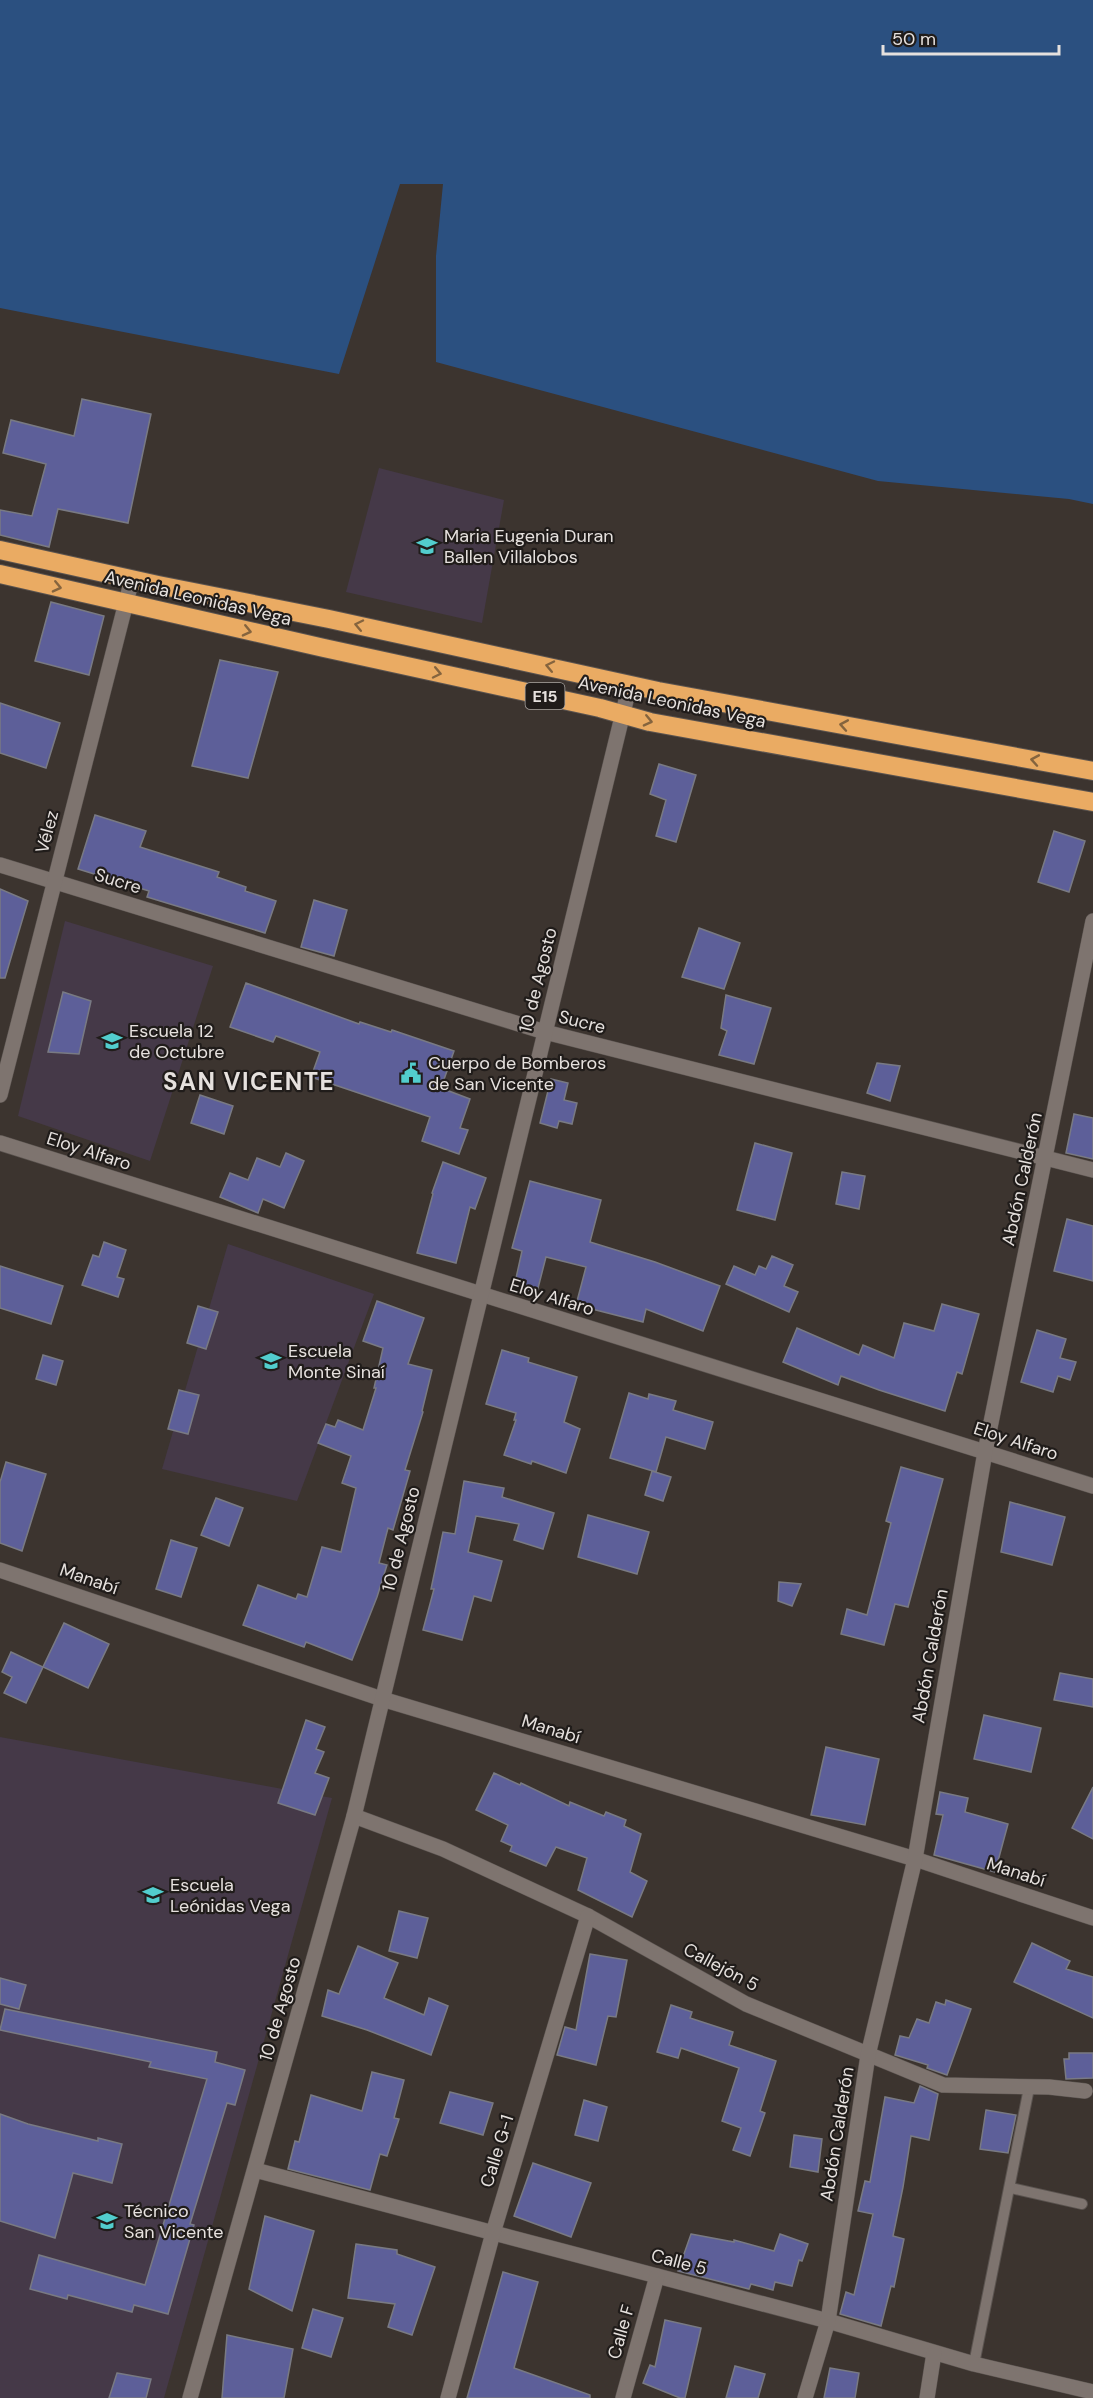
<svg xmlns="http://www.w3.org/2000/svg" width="1093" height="2398" font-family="'DM Sans',sans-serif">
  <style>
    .education { fill: #453948 }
    .water { fill: #2b5080 }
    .building { fill: #5d5f99; stroke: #797a83; stroke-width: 1.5 }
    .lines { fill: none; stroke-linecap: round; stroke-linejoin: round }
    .lane-casing { stroke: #5a534f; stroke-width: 12 }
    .street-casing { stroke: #5a534f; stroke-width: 16 }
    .highway-casing { stroke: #5a534f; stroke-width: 20 }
    .lane { stroke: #7e746f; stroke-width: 10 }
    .street { stroke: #7e746f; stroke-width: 15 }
    .highway { stroke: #eaab63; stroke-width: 18 }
    .oneway { stroke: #85643e }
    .labels { text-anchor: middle; stroke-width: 4.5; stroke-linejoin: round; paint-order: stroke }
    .shield { fill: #201c1a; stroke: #aba6a3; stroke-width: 1.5 }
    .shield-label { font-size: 16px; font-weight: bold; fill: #e6e1de }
    .poi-label { font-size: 18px; fill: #e6e1de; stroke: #201c1a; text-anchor: start }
    .street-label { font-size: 18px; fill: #e6e1de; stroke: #201c1a }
    .district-label { font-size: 24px; font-weight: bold; letter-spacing: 1.5px; fill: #e6e1de; stroke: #201c1a }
  </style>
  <rect width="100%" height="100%" fill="#3c342f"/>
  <!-- education -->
  <g class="education">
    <path d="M379,468l125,32 -22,123 -136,-31z"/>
    <path d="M65,921l148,45 -63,195 -132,-45z"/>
    <path d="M228,1244l146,50 -77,207 -135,-32z"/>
    <path d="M0,1737l332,61 -168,600h-164z"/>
  </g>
  <!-- water -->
  <path class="water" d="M0,0h1093v504l-24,-5 -191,-18 -442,-119v-106l7,-72h-43l-61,190 -339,-66z"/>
  <!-- building -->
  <g class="building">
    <path d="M82,399l69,15 -23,109 -70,-14 -9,38 -49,-12v-25l32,6 14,-52 -43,-11 8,-33 63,16z"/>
    <path d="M51,602l53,14 -15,59 -54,-14z"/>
    <path d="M220,660l58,12 -30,106 -56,-12z"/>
    <path d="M0,703l60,20 -14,45 -46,-15z"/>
    <path d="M659,764l37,11 -20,67 -20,-6 10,-36 -16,-6z"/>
    <path d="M95,815l51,16 -6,16 79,25 -2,5 29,10 -1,4 31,10 -11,32 -118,-36 2,-6 -71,-22z"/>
    <path d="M1054,831l31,10 -16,51 -31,-10z"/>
    <path d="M0,889l28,12 -23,77h-5z"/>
    <path d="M314,900l33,10 -13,46 -33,-9z"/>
    <path d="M699,928l41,15 -16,46 -42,-12z"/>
    <path d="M246,983l113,41 1,-2 31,10 1,-2 62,21 -13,37 29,11 -10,29 8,2 -9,24 -37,-13 8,-24 -119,-40 9,-25 -44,-16 -3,6 -43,-15z"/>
    <path d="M63,992l28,9 -12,53 -31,-2z"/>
    <path d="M726,995l45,13 -17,56 -35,-9 8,-24 -6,-3z"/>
    <path d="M877,1063l23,3 -10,35 -23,-8z"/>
    <path d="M551,1079l17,4 -4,17 13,3 -5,21 -13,-3 -2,7 -17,-5z"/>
    <path d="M200,1095l33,11 -9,28 -33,-11z"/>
    <path d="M1074,1114l19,4v41l-27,-6z"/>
    <path d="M755,1143l37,10 -17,67 -38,-10z"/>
    <path d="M286,1153l18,8 -20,47 -21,-9 -5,14 -38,-16 10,-24 18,7 9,-22 23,9z"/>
    <path d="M443,1162l43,16 -11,31 -5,-2 -14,56 -39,-10 16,-59 -1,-1z"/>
    <path d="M842,1172l23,4 -6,33 -23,-5z"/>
    <path d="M530,1181l71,19 -11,42 65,20 65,24 -17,45 -57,-22 -3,13 -67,-17 10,-38 -40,-10 -9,35 -23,-5 8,-36 -10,-3z"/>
    <path d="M1067,1219l26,7v55l-39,-10z"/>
    <path d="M104,1242l22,8 -9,27 7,2 -6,18 -36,-12 11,-30 6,2z"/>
    <path d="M772,1256l21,9 -9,21 14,6 -9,20 -63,-28 8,-18 21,9 4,-9 7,3z"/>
    <path d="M0,1266l63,20 -12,38 -51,-16z"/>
    <path d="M377,1301l47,17 -16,46 24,6 -10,41 1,1 -18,58 5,1 -17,59 -5,-2 -9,35 8,2 -10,32 -25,63 -46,-18 -2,5 -61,-22 15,-40 38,14 2,-5 9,3 15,-50 19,5 15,-64 -14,-5 9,-27 -33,-13 8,-19 9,3 3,-7 25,10 13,-42h-2l9,-40 -20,-7z"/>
    <path d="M942,1304l37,10 -17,60 -5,-2 -12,39 -66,-21 -38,-14 -3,9 -55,-23 14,-34 62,27 4,-10 31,13 10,-35 30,8z"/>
    <path d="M198,1306l20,6 -12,37 -19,-6z"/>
    <path d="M1037,1330l29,9 -6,19 16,4 -6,18 -12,-4 -5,16 -32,-10z"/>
    <path d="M502,1350l27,8 -1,4 49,15 -13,45 16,7 -14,44 -34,-12 -1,3 -27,-9 12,-35h-2l2,-7 -30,-9z"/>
    <path d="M43,1355l20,6 -7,24 -20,-6z"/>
    <path d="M179,1390l20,5 -11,39 -20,-5z"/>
    <path d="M629,1393l19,6 1,-5 27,7 -3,9 40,12 -8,27 -39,-12 -10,35 -46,-14z"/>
    <path d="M6,1462l40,12 -24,77 -22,-8v-61z"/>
    <path d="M901,1467l42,12 -35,128 -13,-3 -11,41 -43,-11 6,-25 20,6 24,-92 -5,-2z"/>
    <path d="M652,1471l19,6 -8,24 -18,-6z"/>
    <path d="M464,1481l40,7 -2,9 52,16 -11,36 -29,-9 5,-16 -43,-8 -8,36 34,9 -11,40 -17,-5 -12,44 -39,-10 11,-41h-3l12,-57 12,2z"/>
    <path d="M216,1498l27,10 -14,38 -28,-11z"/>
    <path d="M1010,1502l55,15 -13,48 -51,-13z"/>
    <path d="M588,1515l61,17 -12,42 -59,-17z"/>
    <path d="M171,1540l26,8 -16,49 -25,-8z"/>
    <path d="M779,1582l22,2 -9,22 -14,-5z"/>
    <path d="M64,1623l45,21 -21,44 -45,-21z"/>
    <path d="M11,1652l32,15 -17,36 -22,-10 8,-16 -10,-5z"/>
    <path d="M1060,1673l33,6v28l-39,-7z"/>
    <path d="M984,1715l57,13 -10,44 -57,-13z"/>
    <path d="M306,1720l19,7 -9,22 8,3 -9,21 14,5 -14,37 -37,-12z"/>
    <path d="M826,1747l53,12 -14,66 -54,-10z"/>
    <path d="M494,1773l26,12 1,-2 48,23 1,-4 34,14 2,-4 20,8 -2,6 17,8 -11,38 17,9 -15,36 -54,-27 9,-32 -31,-11 -10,19 -36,-15 2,-5 -11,-5 7,-16 -32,-15z"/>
    <path d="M1093,1787v52l-21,-11z"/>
    <path d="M940,1792l28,6 -3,14 43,12 -13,48 -61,-17 9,-40 -7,-1z"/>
    <path d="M399,1911l29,7 -11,40 -28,-7z"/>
    <path d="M1032,1943l38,18 -4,8 27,8v41l-79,-36z"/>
    <path d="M358,1946l40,17 -14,35 40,17 5,-17 19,8 -17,49 -64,-25 -45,-14 6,-26 11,4z"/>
    <path d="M590,1954l37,6 -11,57 -8,-1 -12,49 -39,-10 8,-28 11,3z"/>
    <path d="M0,1978l26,7 -7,24 -19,-5z"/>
    <path d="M946,2000l25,9 -24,66 -20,-7 1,-3 -33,-10 5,-19 9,2 8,-19 12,4 7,-21 9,3z"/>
    <path d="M671,2005l21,7 -2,6 43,14 -4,13 47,16 -16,50 5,2 -15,43 -17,-6 8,-22 -19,-7 17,-53 -58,-20 -3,10 -21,-6z"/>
    <path d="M5,2009l212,43 -2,10 30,8 -10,35 -8,-2 -37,121 4,1 -26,89 -34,-9 -2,7 -64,-17 -1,4 -37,-10 9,-34 106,30 62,-206 -58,-12 2,-5 -151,-32z"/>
    <path d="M1069,2053h24v25l-27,1 -2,-20h5z"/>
    <path d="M372,2072l32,8 -10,38 5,1 -12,37 -7,-2 -10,36 -82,-21 7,-28 4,1 12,-47 51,16z"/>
    <path d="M920,2086l18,8 -9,46 -18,-4 -8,51 -10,49 11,3 -10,48 -3,-1 -10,40 -41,-12 6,-22 8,3 19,-81 -15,-3 7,-30 5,1 15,-85 29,6z"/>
    <path d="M450,2092l43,11 -10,32 -43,-12z"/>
    <path d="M584,2100l23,7 -9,34 -23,-6z"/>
    <path d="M986,2110l30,5 -8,38 -28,-4z"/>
    <path d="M0,2114l28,10 70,17v-3l24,6 -10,39 -39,-10 -18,65 -55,-17z"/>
    <path d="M794,2135l28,4 -4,33 -28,-5z"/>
    <path d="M533,2163l58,20 -20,54 -57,-21z"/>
    <path d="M265,2216l49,15 -22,80 -43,-22z"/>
    <path d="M691,2234l43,8v-2l40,11 6,-17 28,10 -6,17 -3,-1 -7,26 -17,-4 -2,8 -22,-6 -2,5 -71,-18z"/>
    <path d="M356,2244l41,6v4l38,13 -23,68 -24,-8 7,-23 -47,-6z"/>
    <path d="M503,2272l35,10 -24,86 76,27v3h-123z"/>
    <path d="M313,2309l30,9 -12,39 -29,-9z"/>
    <path d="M665,2320l36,8 -16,70h-5l-37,-15 7,-18 5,2z"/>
    <path d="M227,2335l66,14 -9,49h-62z"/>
    <path d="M735,2366l30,8 -7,24h-32z"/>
    <path d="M830,2368l29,5 -4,25h-31z"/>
    <path d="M117,2373l34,6 -5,19h-37z"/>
  </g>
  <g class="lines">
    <!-- lane casing -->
    <g class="lane-casing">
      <g id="lane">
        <path d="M1011,2188l71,16"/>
        <path d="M974,2364l55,-276"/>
      </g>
    </g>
    <!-- street casing -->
    <g class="street-casing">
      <g id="street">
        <path d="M0,865l545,167 548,138"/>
        <path d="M0,1095l132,-516"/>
        <path d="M0,1143l1093,343"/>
        <path d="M0,1570l382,129 533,160 178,59"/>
        <path d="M354,1816l89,33 145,67 158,88 197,81 106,2 36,4"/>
        <path d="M255,2170l573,151 146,43 119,28"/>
        <path d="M190,2398l164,-582 276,-1132"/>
        <path d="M448,2398l45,-165 95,-317"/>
        <path d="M623,2398l34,-122"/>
        <path d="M805,2398l23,-77 40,-266 47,-196 70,-407 108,-531"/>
        <path d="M927,2398l7,-45"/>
      </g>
    </g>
    <!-- highway casing -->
    <g class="highway-casing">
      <g id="highway">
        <path d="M0,550l158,35 171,34 329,72 435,80"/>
        <path d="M0,574l324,74 276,60 50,14 443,80"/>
      </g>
    </g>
    <!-- lane -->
    <use href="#lane" class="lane"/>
    <!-- street -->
    <use href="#street" class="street"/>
    <!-- highway -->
    <use href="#highway" class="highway"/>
  </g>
  <!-- one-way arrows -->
  <defs><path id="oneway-chevron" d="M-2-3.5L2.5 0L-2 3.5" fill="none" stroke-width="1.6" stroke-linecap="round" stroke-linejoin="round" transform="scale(1.5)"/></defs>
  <g class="oneway">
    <use href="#oneway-chevron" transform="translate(57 587) rotate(13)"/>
    <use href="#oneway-chevron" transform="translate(359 625) rotate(-168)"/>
    <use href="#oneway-chevron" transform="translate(247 631) rotate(13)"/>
    <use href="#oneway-chevron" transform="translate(550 666) rotate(-168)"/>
    <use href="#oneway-chevron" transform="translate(437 673) rotate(12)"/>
    <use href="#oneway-chevron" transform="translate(648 721) rotate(13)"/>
    <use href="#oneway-chevron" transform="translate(844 725) rotate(-170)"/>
    <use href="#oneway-chevron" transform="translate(1035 760) rotate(-170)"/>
  </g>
  <!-- icons -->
  <defs>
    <g id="school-bare" transform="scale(1.62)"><path d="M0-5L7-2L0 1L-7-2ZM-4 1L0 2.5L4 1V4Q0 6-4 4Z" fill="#52cdcd" stroke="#201c1a" stroke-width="2.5" paint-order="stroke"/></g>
    <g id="civic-bare" transform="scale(1.62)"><path d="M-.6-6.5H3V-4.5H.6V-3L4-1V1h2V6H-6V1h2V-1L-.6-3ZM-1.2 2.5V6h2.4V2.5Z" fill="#52cdcd" stroke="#201c1a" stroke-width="2.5" paint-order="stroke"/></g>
  </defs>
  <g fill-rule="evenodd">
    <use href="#school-bare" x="427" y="546"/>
    <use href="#school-bare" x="112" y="1041"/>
    <use href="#civic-bare" x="411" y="1073"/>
    <use href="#school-bare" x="271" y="1361"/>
    <use href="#school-bare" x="153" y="1895"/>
    <use href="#school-bare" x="107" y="2221"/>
  </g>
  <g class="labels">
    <!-- shield labels -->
    <rect class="shield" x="525.5" y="683" width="39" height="26" rx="4.5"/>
    <g class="shield-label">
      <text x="545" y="702">E15</text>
    </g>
    <!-- poi labels -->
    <g class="poi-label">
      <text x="444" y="542">Maria Eugenia Duran<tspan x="444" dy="21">Ballen Villalobos</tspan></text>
      <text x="129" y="1037">Escuela 12<tspan x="129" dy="21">de Octubre</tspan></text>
      <text x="428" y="1069">Cuerpo de Bomberos<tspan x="428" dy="21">de San Vicente</tspan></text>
      <text x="288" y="1357">Escuela<tspan x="288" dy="21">Monte Sinaí</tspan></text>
      <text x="170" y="1891">Escuela<tspan x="170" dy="21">Leónidas Vega</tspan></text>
      <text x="124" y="2217">Técnico<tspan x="124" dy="21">San Vicente</tspan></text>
    </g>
    <!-- street labels -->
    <g class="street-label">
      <text transform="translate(198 598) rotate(13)" y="6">Avenida Leonidas Vega</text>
      <text transform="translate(672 702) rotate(12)" y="6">Avenida Leonidas Vega</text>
      <text transform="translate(47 832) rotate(-75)" y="6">Vélez</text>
      <text transform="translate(118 881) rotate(17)" y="6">Sucre</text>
      <text transform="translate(538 980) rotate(-76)" y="6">10 de Agosto</text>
      <text transform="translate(582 1022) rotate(14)" y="6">Sucre</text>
      <text transform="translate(89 1151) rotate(18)" y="6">Eloy Alfaro</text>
      <text transform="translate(1022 1179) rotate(-78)" y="6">Abdón Calderón</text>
      <text transform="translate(552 1297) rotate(17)" y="6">Eloy Alfaro</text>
      <text transform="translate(1016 1441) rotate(18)" y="6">Eloy Alfaro</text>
      <text transform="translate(401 1539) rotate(-76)" y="6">10 de Agosto</text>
      <text transform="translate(89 1579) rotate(19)" y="6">Manabí</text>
      <text transform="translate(930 1656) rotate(-80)" y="6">Abdón Calderón</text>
      <text transform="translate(551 1729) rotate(17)" y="6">Manabí</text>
      <text transform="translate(1016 1872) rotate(18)" y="6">Manabí</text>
      <text transform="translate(721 1967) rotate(28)" y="6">Callejón 5</text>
      <text transform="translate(280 2009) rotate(-74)" y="6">10 de Agosto</text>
      <text transform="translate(837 2134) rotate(-81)" y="6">Abdón Calderón</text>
      <text transform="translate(497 2151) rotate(-73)" y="6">Calle G-1</text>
      <text transform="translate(679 2262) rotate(15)" y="6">Calle 5</text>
      <text transform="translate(621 2332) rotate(-74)" y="6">Calle F</text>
    </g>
    <!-- district labels -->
    <g class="district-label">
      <text x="249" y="1090">SAN VICENTE</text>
    </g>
  </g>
  <!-- scale -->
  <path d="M883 45v9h176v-9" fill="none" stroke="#e6e1de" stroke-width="3"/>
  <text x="892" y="45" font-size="18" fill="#e6e1de" stroke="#201c1a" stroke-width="4.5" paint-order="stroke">50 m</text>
</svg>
